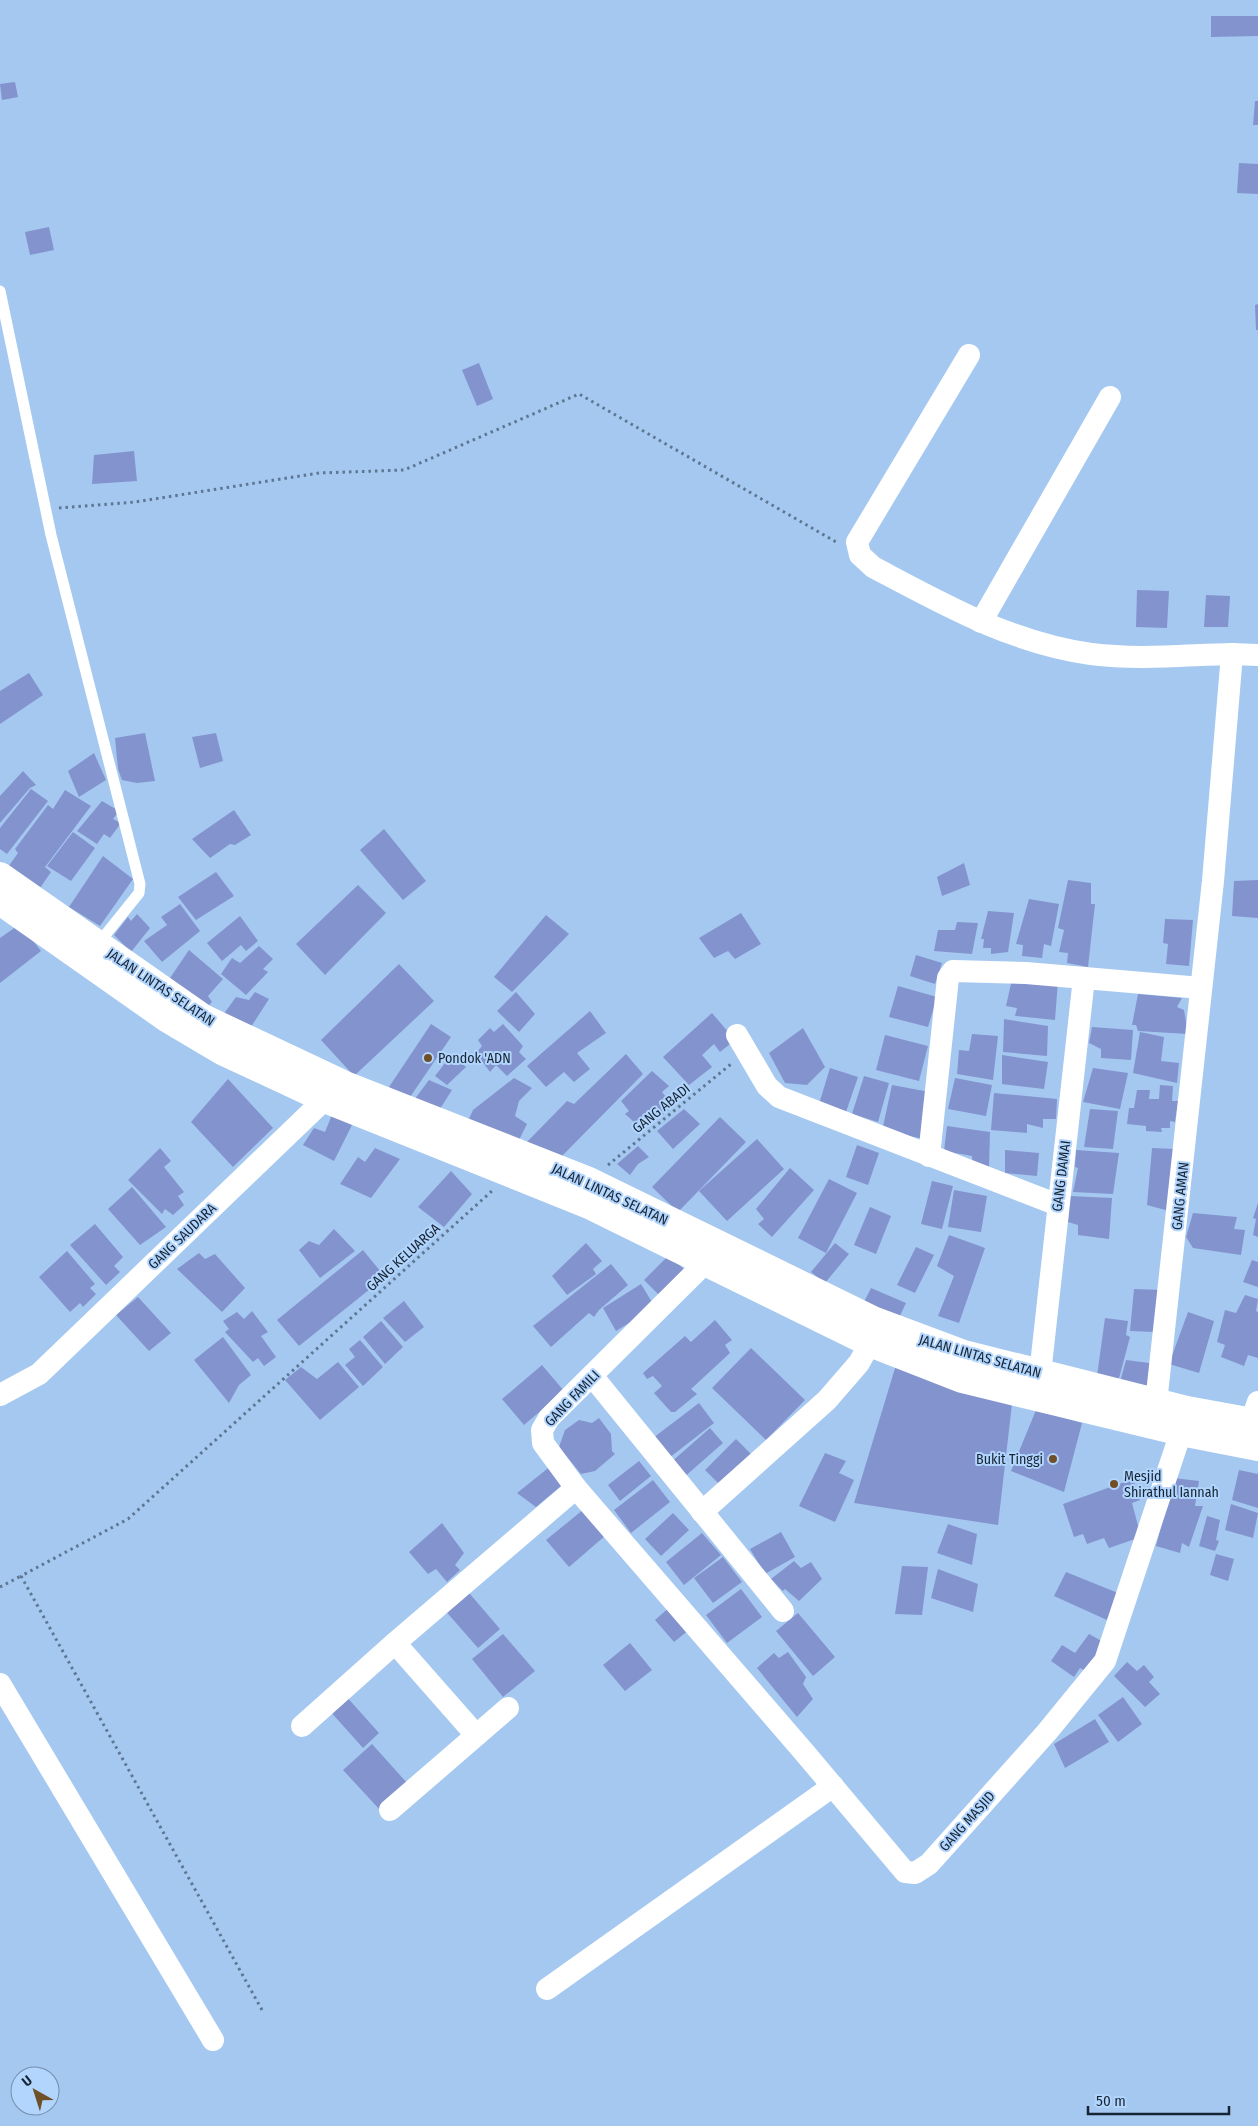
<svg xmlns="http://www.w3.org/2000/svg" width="1258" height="2126" font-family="'Fira Sans Condensed',sans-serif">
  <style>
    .building { fill: #8393ce }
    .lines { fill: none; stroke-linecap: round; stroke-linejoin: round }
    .path { stroke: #5d7691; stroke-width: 3; stroke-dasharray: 2.5 4; stroke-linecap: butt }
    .lane { stroke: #fff; stroke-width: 11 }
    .street { stroke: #fff; stroke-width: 22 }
    .highway { stroke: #fff; stroke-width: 28 }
    .poi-dot { fill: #6f4f25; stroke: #b2d5fe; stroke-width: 2 }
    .labels { text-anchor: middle; stroke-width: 4; stroke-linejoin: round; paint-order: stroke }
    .street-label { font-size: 14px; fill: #162433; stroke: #b2d5fe }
    .poi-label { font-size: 14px; fill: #162433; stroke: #b2d5fe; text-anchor: start }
  </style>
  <rect width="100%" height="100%" fill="#a5c8f0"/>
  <!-- building -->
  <g class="building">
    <path d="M1211,16h47v20l-47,1z"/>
    <path d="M15,82l3,15 -16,3 -2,-16z"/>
    <path d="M1255,101h3v24h-5z"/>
    <path d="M1239,163l19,1v30l-21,-1z"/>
    <path d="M49,227l5,23 -24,5 -5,-23z"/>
    <path d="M1258,304v26h-2l-1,-25z"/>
    <path d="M479,363l14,36 -16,7 -15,-36z"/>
    <path d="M134,451l3,30 -45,3 2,-29z"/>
    <path d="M1137,590l32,1 -2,37 -31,-1z"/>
    <path d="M1206,595l24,1 -2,31h-24z"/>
    <path d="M29,673l14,22 -43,29v-33z"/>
    <path d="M145,733l10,48 -18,2 -15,-3 -4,-11 -3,-31z"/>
    <path d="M216,733l7,28 -23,7 -8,-31z"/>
    <path d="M94,753l12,27 -27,17 -11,-26z"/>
    <path d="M23,771l13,14 -6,3 -30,35v-27z"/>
    <path d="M31,789l17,12 -41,53 -7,-5v-21z"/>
    <path d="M65,790l26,16 -46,61 6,5 -13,19 -32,-21 12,-17 -3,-4 33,-44 5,4z"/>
    <path d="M102,801l17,10 -6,8 8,4 -11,15 -6,-4 -7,10 -20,-13z"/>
    <path d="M234,810l17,25 -16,10 -5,-1 -20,14 -18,-19z"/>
    <path d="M384,829l42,52 -23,19 -43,-50z"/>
    <path d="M73,832l22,16 -24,33 -24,-15z"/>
    <path d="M103,856l30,23 -33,47 -31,-19z"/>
    <path d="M964,863l6,22 -28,11 -5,-19z"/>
    <path d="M216,872l18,24 -38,24 -18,-23z"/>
    <path d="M1068,880l23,3v21h4l-7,63 -21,-4 1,-10 -9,-1 5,-22 -6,-2z"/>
    <path d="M1258,880v38l-26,-2 2,-35z"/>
    <path d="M358,885l28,28 -61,62 -29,-31z"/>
    <path d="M1029,899l30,5 -8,42 -7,-2 -2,14 -20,-2 1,-11 -7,-1z"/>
    <path d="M180,904l20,27 -38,31 -18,-21 23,-16 -6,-8z"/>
    <path d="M988,911l26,2 -6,39 -17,2v-6h-8l1,-9h-3z"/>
    <path d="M741,913l20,31 -26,15 -7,-8 -14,7 -15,-20z"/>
    <path d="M137,914l13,14 -19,24 -17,-17 14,-18 3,4z"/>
    <path d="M546,915l23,19 -57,58 -18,-15z"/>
    <path d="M240,916l18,25 -12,10 -5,-6 -19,16 -15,-18z"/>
    <path d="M1165,919l28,1 -4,46 -23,-2 2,-20 -5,-1z"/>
    <path d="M957,922l21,1 -6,31 -38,-3 4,-21h17z"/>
    <path d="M20,924l21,27 -41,32v-45z"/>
    <path d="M259,946l14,13 -10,10 5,3 -22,23 -25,-21 11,-16 8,5z"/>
    <path d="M189,950l34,29 -15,17 4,6 -5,5 -37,-29z"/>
    <path d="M916,955l26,8 -7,21 -25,-8z"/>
    <path d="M399,964l35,37 -80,75 -33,-36z"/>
    <path d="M1013,975l45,6 -3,39 -40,-4 2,-8 -11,-2z"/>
    <path d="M898,986l39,11 -9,30 -39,-10z"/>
    <path d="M255,992l14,7 -20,31 -26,-15 13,-18 13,3z"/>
    <path d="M516,992l19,22 -16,18 -22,-21z"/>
    <path d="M1138,994l44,4 -5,9 7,3 4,24 -50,-3 -2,-6h-4z"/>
    <path d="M590,1011l16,22 -29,20 13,16 -16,13 -10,-10 -18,15 -19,-21z"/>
    <path d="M712,1013l23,27 -15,12 -6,-8 -12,11 10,12 -23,18 -26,-28z"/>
    <path d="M1004,1019l44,7 -1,30 -44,-4z"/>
    <path d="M431,1024l20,13 -43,63 -19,-13z"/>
    <path d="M503,1024l20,22 -4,6 7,7 -19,17 -11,-11 -6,7 -14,-19 6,-7 -4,-6 12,-12 4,4z"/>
    <path d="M1092,1027l41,3 -2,30 -30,-2v-9l-12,-6z"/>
    <path d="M803,1028l22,39 -18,18 -22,-2 -16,-30z"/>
    <path d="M1140,1032l24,5 -3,24 18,2 -2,20 -44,-10z"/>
    <path d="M972,1034l26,2 -5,44 -36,-6 2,-24 10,1z"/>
    <path d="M885,1035l43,11 -9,35 -43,-11z"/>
    <path d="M452,1054l14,13 -19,18 -12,-9z"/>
    <path d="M626,1054l17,20 -84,85 -32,-17 40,-41 7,3z"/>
    <path d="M1002,1055l46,7 -4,27 -42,-5z"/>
    <path d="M830,1068l28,9 -12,35 -27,-8z"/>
    <path d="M1093,1068l35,5 -8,36 -37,-7z"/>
    <path d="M652,1071l17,15 -7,6 11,14 -18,15 -3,-3 -10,11 -17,-15 4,-3 -8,-10z"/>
    <path d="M864,1076l25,7 -11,39 -26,-8z"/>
    <path d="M514,1078l18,10 -13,13 -4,15 12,8 -9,18 -50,-21 5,-11z"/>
    <path d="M955,1078l37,7 -6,31 -38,-7z"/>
    <path d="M228,1079l45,49 -40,39 -42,-45z"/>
    <path d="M429,1080l23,10 -14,22 -24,-12z"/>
    <path d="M892,1085l43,8 -10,46 -43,-8z"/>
    <path d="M1160,1085l13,1 -1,15h6l-3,21 -5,-1v7h-9l1,4 -16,-1v-5l-19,-2 2,-16h5l3,-18h13l-1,9h10z"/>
    <path d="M994,1093l63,6 -1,20h-13v9l-16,-4v9l-36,-3z"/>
    <path d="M684,1109l16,15 -27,25 -16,-18z"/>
    <path d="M1090,1109l28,2 -5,38 -29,-2z"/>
    <path d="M333,1112l21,9 -20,40 -31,-16 11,-17 11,4z"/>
    <path d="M720,1117l26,25 -68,70 -26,-25z"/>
    <path d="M947,1126l43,6 -1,37 -16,-2 -1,-11 -28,-5z"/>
    <path d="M757,1139l27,30 -57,52 -28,-30z"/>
    <path d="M857,1145l22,8 -11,32 -22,-8z"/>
    <path d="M638,1146l11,11 -11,7 -8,11 -13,-11z"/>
    <path d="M160,1148l11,13 -7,6 20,25 -6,4 6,9 -11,10 -8,-6 -3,5 -34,-34z"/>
    <path d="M375,1148l25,11 -29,39 -31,-14 18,-27 7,5z"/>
    <path d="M1152,1148l23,1 -6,62 -22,-6z"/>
    <path d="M1005,1150l34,3 -2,23 -32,-3z"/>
    <path d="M1076,1150l43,3 -6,41 -40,-2 5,-24 -3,-1z"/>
    <path d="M790,1168l24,22 -42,47 -14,-13 6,-5 -8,-10z"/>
    <path d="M451,1171l21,23 -28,33 -26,-20z"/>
    <path d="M829,1179l28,14 -31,60 -28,-15z"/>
    <path d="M932,1181l21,5 -11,43 -21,-5z"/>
    <path d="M132,1187l34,40 -26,18 -32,-36z"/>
    <path d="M954,1190l33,6 -6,36 -33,-5z"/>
    <path d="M1070,1196l42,2 -3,41 -31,-4v-10l-10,-3z"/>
    <path d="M1258,1203v34l-5,-2 3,-16 -3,-1z"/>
    <path d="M870,1207l21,9 -15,38 -22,-9z"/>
    <path d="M1193,1213l44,4 -3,12 11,1 -4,25 -48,-7 -7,-11z"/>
    <path d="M95,1224l28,33 -9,9 6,6 -14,13 -36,-40z"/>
    <path d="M334,1229l21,22 -35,27 -21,-28 10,-9 10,4z"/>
    <path d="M949,1235l36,13 -26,75 -21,-7 16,-40 -17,-10z"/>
    <path d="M586,1243l16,18 -9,8 3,5 -29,21 -15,-19z"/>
    <path d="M835,1243l14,11 -24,29 -14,-11z"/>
    <path d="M916,1247l18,8 -19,38 -18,-8z"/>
    <path d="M363,1250l22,27 -86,69 -22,-26z"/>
    <path d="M67,1251l28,33 -5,4 6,6 -13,13 -3,-4 -10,9 -31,-35z"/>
    <path d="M199,1253l6,6 10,-5 30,34 -23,24 -45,-43z"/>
    <path d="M669,1255l18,17 -25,26 -18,-18z"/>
    <path d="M1252,1260l6,2v25l-15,-5z"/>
    <path d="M611,1264l17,21 -29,25 -5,7 -5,-4 -38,34 -18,-21z"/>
    <path d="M641,1284l14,23 -39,24 -13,-23z"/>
    <path d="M871,1288l35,15 -8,17 -35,-16z"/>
    <path d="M1134,1289l29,1 -9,42 -24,-1z"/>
    <path d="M1245,1295l13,4 -2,12 2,1v46l-10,-3 -4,11 -23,-9 4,-12 -8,-3 8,-32 11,3z"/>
    <path d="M138,1297l33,36 -22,18 -33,-36z"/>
    <path d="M404,1301l20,26 -19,15 -22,-24z"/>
    <path d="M252,1311l16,21 -7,4 15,21 -12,9 -6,-8 -5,4 -28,-30 4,-3 -6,-8 14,-9 7,7z"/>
    <path d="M1188,1312l26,9 -15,52 -30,-9z"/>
    <path d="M1105,1318l23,3 -2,14 4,2 -12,45 -21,-6z"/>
    <path d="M715,1320l17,20 -7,5 5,8 -39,36 6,5 -22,18h-4l-17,-19 8,-7 -9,-10 -6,3 -4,-6 42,-37 6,6z"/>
    <path d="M381,1321l22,26 -18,17 -22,-27z"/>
    <path d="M223,1337l28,38 -12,10 -10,18 -35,-43z"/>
    <path d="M360,1340l23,27 -20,19 -18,-21 10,-8 -6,-8z"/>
    <path d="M751,1348l54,52 -39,40 -54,-52z"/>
    <path d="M1126,1360l31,4 -4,25 -33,-7z"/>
    <path d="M338,1362l21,25 -39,33 -35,-40 16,-13 16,12z"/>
    <path d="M542,1365l22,26 -40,34 -22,-26z"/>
    <path d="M896,1365l116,39 -14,121 -144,-22z"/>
    <path d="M699,1403l15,20 -45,35 -16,-20z"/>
    <path d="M1036,1410l46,13 -18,69 -53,-21z"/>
    <path d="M599,1418l12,16 1,17 3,3 -20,17 -14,3 -22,-27 6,-17 14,-10 13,3z"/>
    <path d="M710,1428l13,15 -41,36 -13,-15z"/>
    <path d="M736,1439l18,18 -32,30 -17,-17z"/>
    <path d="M825,1453l21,8 -7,12 15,7 -19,42 -36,-16z"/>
    <path d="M639,1461l12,15 -31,25 -12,-16z"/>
    <path d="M552,1465l15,16 -31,26 -19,-14z"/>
    <path d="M1239,1470l19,4v34l-26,-8z"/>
    <path d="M1174,1478l25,3 -4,25h8l-14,41 -7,-4 -2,10 -24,-7z"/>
    <path d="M1133,1479l7,21 -8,3 9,34 -32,11 -5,-10 -17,6 -4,-10 -9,3 -11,-33z"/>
    <path d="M653,1480l17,22 -39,31 -17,-23z"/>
    <path d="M1231,1504l27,9 -5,25 -28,-8z"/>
    <path d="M584,1509l22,26 -37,32 -23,-27z"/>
    <path d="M673,1513l16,17 -28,26 -16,-17z"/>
    <path d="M1207,1516l13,4 -4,20 3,1 -4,10 -16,-5z"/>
    <path d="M442,1523l22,30 -9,12 5,5 -13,12 -11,-13 -8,5 -19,-22z"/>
    <path d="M948,1524l29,10 -5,31 -35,-12z"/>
    <path d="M781,1532l14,25 -30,17 -15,-25z"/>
    <path d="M702,1533l19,22 -37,30 -18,-23z"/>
    <path d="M1216,1554l18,5 -6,22 -18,-6z"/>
    <path d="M723,1557l19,25 -29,21 -19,-25z"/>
    <path d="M794,1561l7,7 10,-6 11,17 -23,22 -14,-12 -2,2 -12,-12z"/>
    <path d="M902,1566l26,1 -6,48 -27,-1z"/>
    <path d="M938,1569l40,15 -5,28 -42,-14z"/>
    <path d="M1066,1572l52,21 -11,27 -53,-24z"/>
    <path d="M464,1587l36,42 -22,19 -36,-41z"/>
    <path d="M741,1589l21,28 -35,26 -21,-28z"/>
    <path d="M671,1606l19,23 -16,13 -19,-22z"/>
    <path d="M798,1613l37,44 -22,19 -37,-45z"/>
    <path d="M503,1634l32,37 -32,26 -31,-38z"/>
    <path d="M1089,1634l18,10 -18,29 -9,-5 -6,9 -23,-16 11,-16 13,8z"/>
    <path d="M630,1643l22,27 -27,21 -22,-26z"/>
    <path d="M788,1652l18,25 -3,7 10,15 -16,18 -40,-49 17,-15 5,5z"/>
    <path d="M1127,1662l10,9 7,-6 10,12 -5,5 11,12 -15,13 -31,-31z"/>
    <path d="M345,1695l34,38 -16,15 -34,-38z"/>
    <path d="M1123,1697l19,27 -24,18 -20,-27z"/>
    <path d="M1095,1719l14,23 -44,26 -11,-24z"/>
    <path d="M372,1744l36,40 -28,26 -37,-40z"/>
  </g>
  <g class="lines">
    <!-- path -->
    <g class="path">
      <path d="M59,508l76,-6 184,-29 85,-3 175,-76 259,149"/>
      <path d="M608,1165l123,-101"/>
      <path d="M0,1587l21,-11"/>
      <path d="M262,2010l-241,-434 107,-57 365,-329"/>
    </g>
    <!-- lane -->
    <path class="lane" d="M0,291l51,244 89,349 -1,9 -41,51"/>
    <!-- street -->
    <g class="street">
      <path d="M969,355l-112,187 3,13 13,12c70,37 138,76 218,87 47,6 95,1 141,0"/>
      <path d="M981,622l129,-225"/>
      <path d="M737,1035l30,51 12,11 279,108"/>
      <path d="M929,1156l19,-178 5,-7 73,2 175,15"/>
      <path d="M705,1263l-156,155 -7,12 1,13 33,45 228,264 101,120 10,1 14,-9 118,-132 58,-71 76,-229"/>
      <path d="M1040,1374l44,-396"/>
      <path d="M593,1377l190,234"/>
      <path d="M0,1395l39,-21 286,-275"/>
      <path d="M1156,1403l57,-522 19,-227 26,1"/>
      <path d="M1251,1422l7,-20"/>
      <path d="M702,1512l125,-112 32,-37 11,-20"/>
      <path d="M395,1643l81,92"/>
      <path d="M0,1684l213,356"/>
      <path d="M302,1726l93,-83 181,-155"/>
      <path d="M390,1810l118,-102"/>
      <path d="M547,1989l286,-203"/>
    </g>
    <!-- highway -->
    <g class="highway">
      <path d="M0,876l203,142 142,67 244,96 284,139 91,34 223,56 71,13"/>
      <path d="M0,901l168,118 54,32 103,48 264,106 281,138 92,36 219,53 77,15"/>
    </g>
  </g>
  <!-- markers -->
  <g class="poi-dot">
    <circle cx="428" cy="1058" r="5"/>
    <circle cx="1053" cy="1459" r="5"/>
    <circle cx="1114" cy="1484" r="5"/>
  </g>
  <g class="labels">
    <!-- street labels -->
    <g class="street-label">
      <text transform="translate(161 987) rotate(34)" y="5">JALAN LINTAS SELATAN</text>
      <text transform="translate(661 1108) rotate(-39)" y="5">GANG ABADI</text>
      <text transform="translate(1061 1176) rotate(-83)" y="5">GANG DAMAI</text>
      <text transform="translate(610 1194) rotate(25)" y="5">JALAN LINTAS SELATAN</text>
      <text transform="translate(1180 1196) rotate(-84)" y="5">GANG AMAN</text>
      <text transform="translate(182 1236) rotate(-44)" y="5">GANG SAUDARA</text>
      <text transform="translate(403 1257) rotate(-42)" y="5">GANG KELUARGA</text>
      <text transform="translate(980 1356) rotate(16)" y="5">JALAN LINTAS SELATAN</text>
      <text transform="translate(572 1398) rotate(-46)" y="5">GANG FAMILI</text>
      <text transform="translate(967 1821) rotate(-48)" y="5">GANG MASJID</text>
    </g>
    <!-- poi labels -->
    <g class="poi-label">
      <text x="438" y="1063">Pondok 'ADN</text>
      <text x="1043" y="1464" text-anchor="end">Bukit Tinggi</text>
      <text x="1124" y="1481">Mesjid<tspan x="1124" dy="16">Shirathul Iannah</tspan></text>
    </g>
  </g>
  <!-- north arrow -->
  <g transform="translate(35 2091) rotate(321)"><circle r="24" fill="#b2d5fe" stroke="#748ead"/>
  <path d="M0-4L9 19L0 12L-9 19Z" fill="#6f4f25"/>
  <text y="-8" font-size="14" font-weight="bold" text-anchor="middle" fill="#162433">U</text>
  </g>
  <!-- scale -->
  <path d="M1088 2106v8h141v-8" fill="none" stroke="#162433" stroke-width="2.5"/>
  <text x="1096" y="2106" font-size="15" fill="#162433" stroke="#b2d5fe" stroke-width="4" paint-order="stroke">50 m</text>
</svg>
